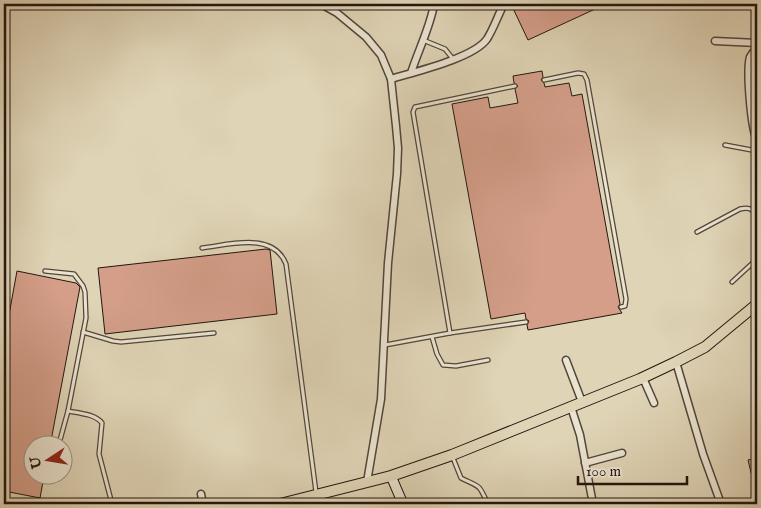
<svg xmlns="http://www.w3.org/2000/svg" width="761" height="508" font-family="'IM FELL English',serif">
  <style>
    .building { fill: #d49e89; stroke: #231610 }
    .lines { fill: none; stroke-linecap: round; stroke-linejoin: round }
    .lane-casing { stroke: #52463a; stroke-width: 5.5 }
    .street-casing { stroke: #52463a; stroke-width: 9 }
    .secondary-casing { stroke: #231610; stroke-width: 11 }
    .primary-casing { stroke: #231610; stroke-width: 12 }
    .lane { stroke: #eae3d0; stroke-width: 3 }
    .street { stroke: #eae3d0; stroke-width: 6 }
    .secondary { stroke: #eae3d0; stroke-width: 9 }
    .primary { stroke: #dfd4b6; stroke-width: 10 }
  </style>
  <rect width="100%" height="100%" fill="#dfd4b6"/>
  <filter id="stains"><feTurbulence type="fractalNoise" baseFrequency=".004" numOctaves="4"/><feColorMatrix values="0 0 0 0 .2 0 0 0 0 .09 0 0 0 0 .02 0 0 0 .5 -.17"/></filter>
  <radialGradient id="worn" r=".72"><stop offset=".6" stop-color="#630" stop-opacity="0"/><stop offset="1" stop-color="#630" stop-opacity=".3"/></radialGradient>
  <!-- building -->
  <g class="building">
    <path d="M511,4h95l-78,36z"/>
    <path d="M542,71l1,6 -2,3 3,3 1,4 24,-4 3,13 10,-2 38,210 -2,3 4,6 -94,17 -1,-5 2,-4 -3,-2 -1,-6 -34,6 -39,-215 36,-7 2,11 28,-5 -3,-14 3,-3 -4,-3 -1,-7z"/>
    <path d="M266,249l4,1 7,64 -172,20 -7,-66z"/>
    <path d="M17,271l59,12 4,4 -30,159h-18v30h12l-4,22 -36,-7v-149z"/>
    <path d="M757,458v31h-2l-7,-29z"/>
  </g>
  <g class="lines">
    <!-- lane casing -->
    <g class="lane-casing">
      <g id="lane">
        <path d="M423,40l22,9 8,10"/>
        <path d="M544,80l34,-7 6,1 3,6 39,219 -1,7 -4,1"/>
        <path d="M725,145l32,6"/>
        <path d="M697,232l43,-23c8,-2 11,-1 17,6"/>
        <path d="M202,248c27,-3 71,-17 84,16l30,228"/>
        <path d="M45,271l29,3 9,12 2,6 1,26 -18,93 -8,29"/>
        <path d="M732,282l25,-23"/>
        <path d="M83,332l30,9 8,1 93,-9"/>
        <path d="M450,333l-37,-221 2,-5 100,-21"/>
        <path d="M432,337l5,17 6,11 13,1 32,-6"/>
        <path d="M385,345l65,-12 76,-11"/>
        <path d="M68,411c11,2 27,3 34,12l-3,31 13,50"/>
        <path d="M453,458l8,20c20,10 17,5 27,26"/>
      </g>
    </g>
    <!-- street casing -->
    <g class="street-casing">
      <g id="street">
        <path d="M321,4l16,9 29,24 15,18 10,24 5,47 2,22 -1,26 -9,89 -7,136 -14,83"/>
        <path d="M715,41l42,2"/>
        <path d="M757,48c-3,3 -5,5 -7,9 -4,13 1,72 7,83"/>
        <path d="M411,73c7,-22 20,-48 23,-69"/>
        <path d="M391,79c23,-7 83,-21 96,-40 7,-11 11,-24 17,-35"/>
        <path d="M566,360l16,42"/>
        <path d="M676,362l27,92 18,50"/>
        <path d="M643,378l11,25"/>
        <path d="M571,407l9,28 13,69"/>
        <path d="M585,463l37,-10"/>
        <path d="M201,494l2,10"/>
      </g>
    </g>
    <!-- secondary casing -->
    <g class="secondary-casing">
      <path id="secondary" d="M391,476l12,28"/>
    </g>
    <!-- primary casing -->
    <g class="primary-casing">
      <path id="primary" d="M280,504l111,-28 61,-21 188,-76 36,-17 29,-15 52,-43"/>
    </g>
    <!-- lane -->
    <use href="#lane" class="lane"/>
    <!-- street -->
    <use href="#street" class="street"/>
    <!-- secondary -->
    <use href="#secondary" class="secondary"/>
    <!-- primary -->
    <use href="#primary" class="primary"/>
  </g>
  <!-- margin -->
  <rect width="761" height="508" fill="none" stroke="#dfd4b6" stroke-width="20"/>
  <rect x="5" y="5" width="751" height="498" fill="none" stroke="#231610" stroke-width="2.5"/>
  <rect x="10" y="10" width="741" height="488" fill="none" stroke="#231610"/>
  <!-- north arrow -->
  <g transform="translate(48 460) rotate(258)"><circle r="24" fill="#eae3d0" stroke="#9a9183"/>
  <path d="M0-4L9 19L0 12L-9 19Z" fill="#8f2418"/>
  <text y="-8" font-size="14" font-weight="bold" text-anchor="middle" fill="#231610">U</text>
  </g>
  <!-- scale -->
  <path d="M578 476v8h109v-8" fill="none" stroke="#231610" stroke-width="2.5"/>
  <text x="586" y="476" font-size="15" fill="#231610" stroke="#eae3d0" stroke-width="4" paint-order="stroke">100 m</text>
  <rect width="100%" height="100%" filter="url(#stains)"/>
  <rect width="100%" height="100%" fill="url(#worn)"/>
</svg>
